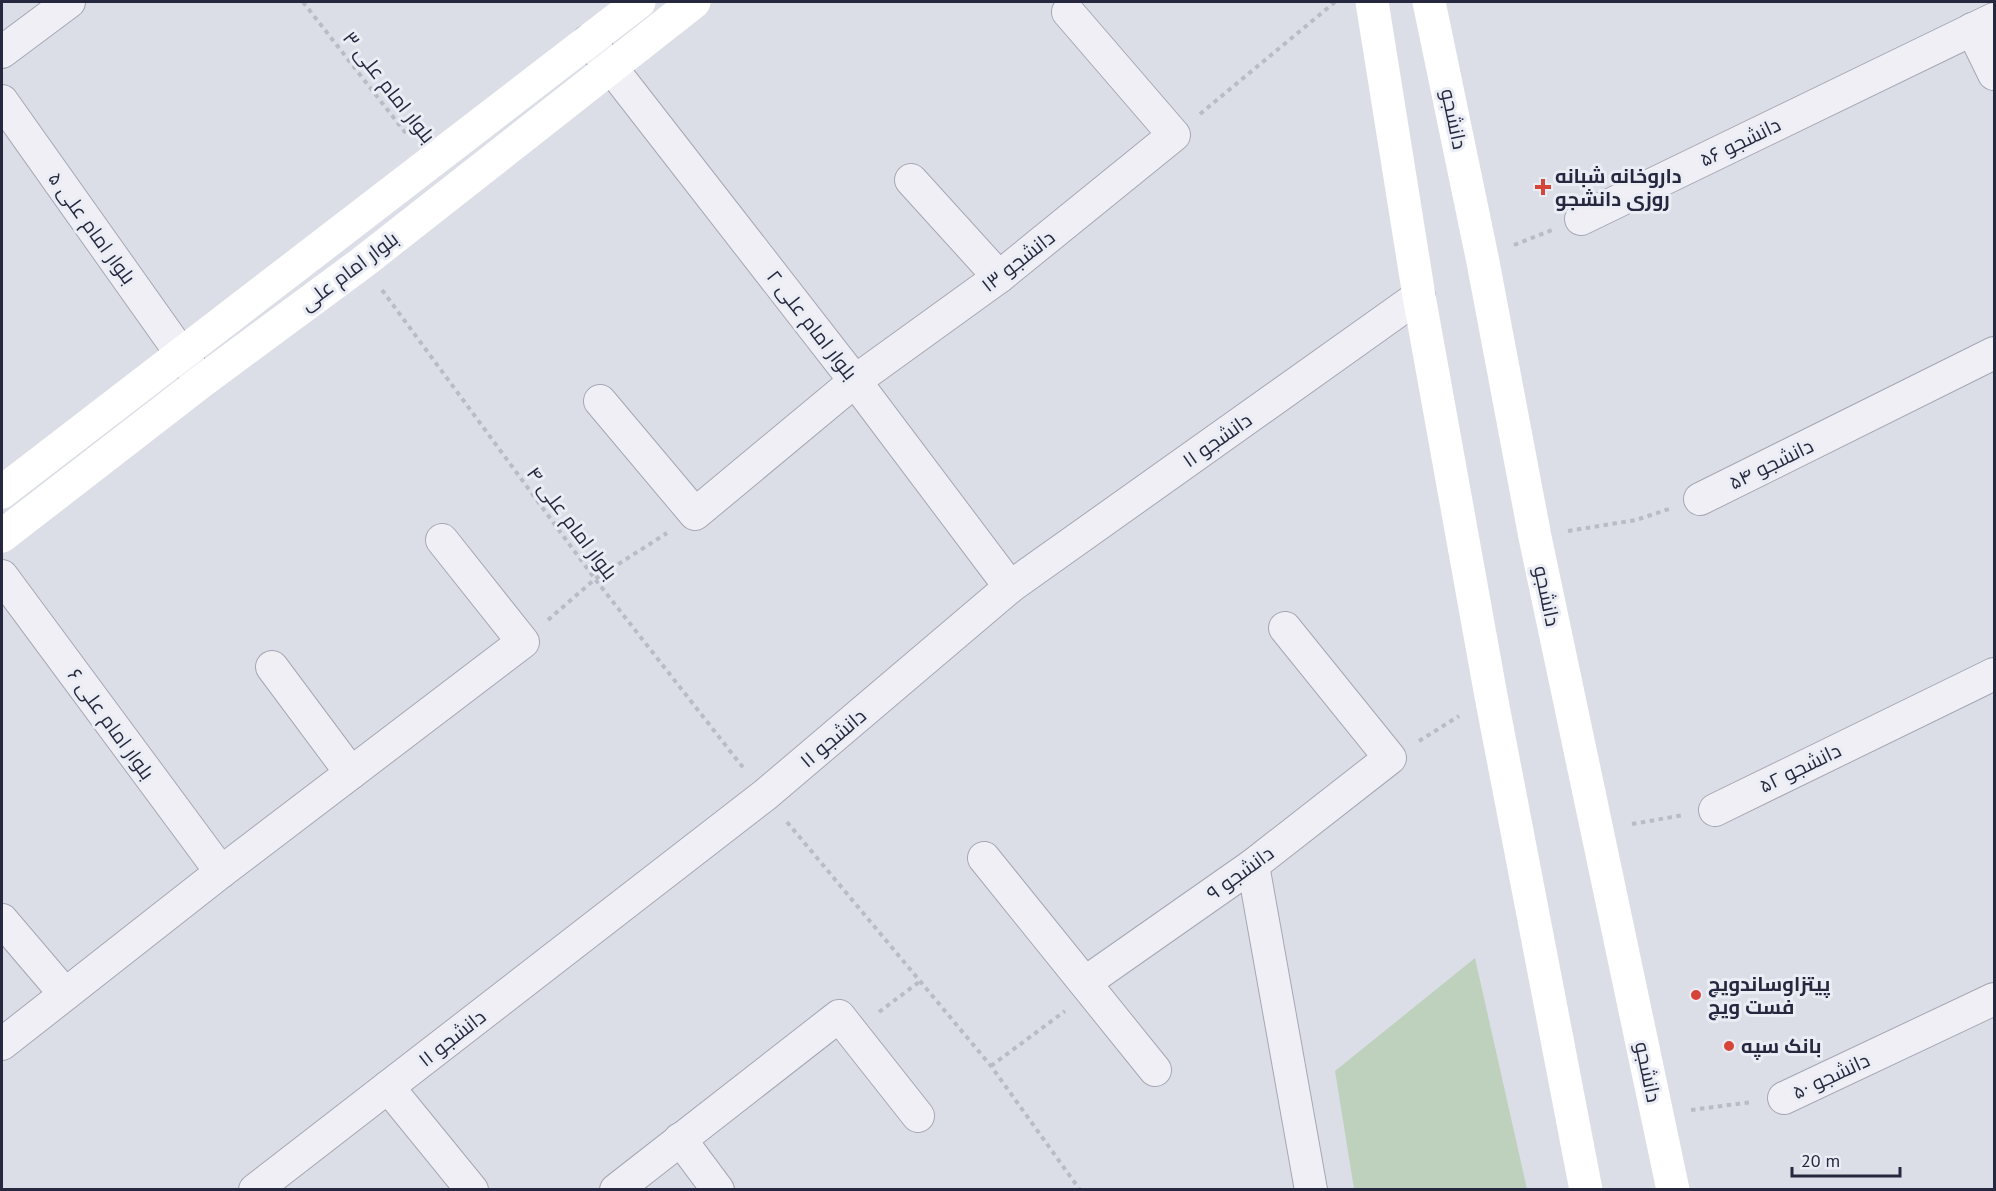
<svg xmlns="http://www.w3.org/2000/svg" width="1996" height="1191" font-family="'PT Sans',Cairo,sans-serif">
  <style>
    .green { fill: #bdd1bd }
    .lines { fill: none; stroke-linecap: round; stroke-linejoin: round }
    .street-casing { stroke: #a5a7b4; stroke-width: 34 }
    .path { stroke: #babbc5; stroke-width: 4; stroke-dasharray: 4.5 4.5; stroke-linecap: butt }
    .street { stroke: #efeff5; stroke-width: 32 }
    .secondary { stroke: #fff; stroke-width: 33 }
    .poi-dot { fill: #d54538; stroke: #ebedf5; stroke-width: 2 }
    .labels { text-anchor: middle; stroke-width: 6; stroke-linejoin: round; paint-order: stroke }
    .street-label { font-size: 20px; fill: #25283e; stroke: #ebedf5 }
    .poi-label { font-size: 20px; font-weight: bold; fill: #25283e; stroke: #ebedf5; text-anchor: start }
  </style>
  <rect width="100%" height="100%" fill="#dcdee7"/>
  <!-- green -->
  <path class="green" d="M1475,958l52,231h-173l-19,-118z"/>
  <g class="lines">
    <!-- street casing -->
    <g class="street-casing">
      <g id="street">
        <path d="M1972,29l22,45"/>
        <path d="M588,41l22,25 245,315 155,206"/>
        <path d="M2,52l67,-50"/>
        <path d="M2,101l195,275"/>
        <path d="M911,180l88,97"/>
        <path d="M1581,219l413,-200"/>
        <path d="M600,401l95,113 160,-133 144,-104 175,-142 -106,-123"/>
        <path d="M1700,499l294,-146"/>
        <path d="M2,576l219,296"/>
        <path d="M272,667l79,106"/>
        <path d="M1715,810l279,-136"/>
        <path d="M984,858l171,212"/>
        <path d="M1253,865l58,325"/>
        <path d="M2,920l63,74"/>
        <path d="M1086,982l167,-117 137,-107 -105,-130"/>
        <path d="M2,1044l219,-172 302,-230 -81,-102"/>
        <path d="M388,1087l84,103"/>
        <path d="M1784,1098l210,-99"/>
        <path d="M680,1139l38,51"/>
        <path d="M255,1190l510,-395 245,-208 409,-291"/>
        <path d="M616,1190l223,-174 79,100"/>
      </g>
    </g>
    <!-- path -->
    <g class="path">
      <path d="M303,2l105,134"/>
      <path d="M1200,114l135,-112"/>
      <path d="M1514,245l38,-15"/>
      <path d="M382,290l213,289 150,191"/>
      <path d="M1568,531l68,-11 33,-11"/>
      <path d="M548,620l47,-41 72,-46"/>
      <path d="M1419,741l40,-25"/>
      <path d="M787,822l204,244 89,124"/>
      <path d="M1632,824l52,-9"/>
      <path d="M879,1012l40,-30"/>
      <path d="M991,1066l74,-55"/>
      <path d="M1691,1110l61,-8"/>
    </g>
    <!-- street -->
    <use href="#street" class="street"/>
    <!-- secondary -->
    <g class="secondary">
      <path d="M1372,2l47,294 72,400 95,494"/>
      <path d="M1429,2l53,255 53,280 138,653"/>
      <path d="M2,492l637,-490"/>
      <path d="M2,536l199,-154 161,-119 332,-261"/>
    </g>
  </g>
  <!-- markers -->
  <g class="poi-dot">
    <path d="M1540 178h6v6h6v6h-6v6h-6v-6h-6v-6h6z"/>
    <circle cx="1696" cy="995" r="6"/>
    <circle cx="1729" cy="1046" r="6"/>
  </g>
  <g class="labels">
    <!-- street labels -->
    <g class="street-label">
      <text transform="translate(389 87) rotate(52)" y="7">بلوار امام علی ۳</text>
      <text transform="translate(1454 119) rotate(78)" y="7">دانشجو</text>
      <text transform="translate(1740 142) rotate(-26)" y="7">دانشجو ۵۶</text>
      <text transform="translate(92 228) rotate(54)" y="7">بلوار امام علی ۵</text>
      <text transform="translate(1018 261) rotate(-38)" y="7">دانشجو ۱۳</text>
      <text transform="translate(349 271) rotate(-37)" y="7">بلوار امام علی</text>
      <text transform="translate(812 325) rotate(52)" y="7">بلوار امام علی ۲</text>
      <text transform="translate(1217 440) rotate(-35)" y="7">دانشجو ۱۱</text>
      <text transform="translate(1771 464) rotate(-26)" y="7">دانشجو ۵۴</text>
      <text transform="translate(572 523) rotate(53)" y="7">بلوار امام علی ۴</text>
      <text transform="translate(1547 596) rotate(78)" y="7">دانشجو</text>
      <text transform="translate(111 724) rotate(54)" y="7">بلوار امام علی ۶</text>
      <text transform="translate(833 738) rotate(-40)" y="7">دانشجو ۱۱</text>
      <text transform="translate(1800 768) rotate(-26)" y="7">دانشجو ۵۲</text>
      <text transform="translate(1240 873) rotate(-36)" y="7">دانشجو ۹</text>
      <text transform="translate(452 1038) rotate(-38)" y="7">دانشجو ۱۱</text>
      <text transform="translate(1648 1072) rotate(78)" y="7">دانشجو</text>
      <text transform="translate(1831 1076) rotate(-25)" y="7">دانشجو ۵۰</text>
    </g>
    <!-- poi labels -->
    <g class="poi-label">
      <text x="1555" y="183">داروخانه شبانه<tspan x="1555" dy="23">روزی دانشجو</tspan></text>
      <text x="1708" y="991">پیتزاوساندویچ<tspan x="1708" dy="23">فست ویچ</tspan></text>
      <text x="1741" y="1053">بانک سپه</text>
    </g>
  </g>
  <!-- border -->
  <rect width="1996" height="1191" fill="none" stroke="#25283e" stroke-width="6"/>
  <!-- scale -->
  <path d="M1792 1167v9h108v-9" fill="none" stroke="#25283e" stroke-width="3"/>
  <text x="1801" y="1167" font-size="18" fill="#25283e" stroke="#ebedf5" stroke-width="4.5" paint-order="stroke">20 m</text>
</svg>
